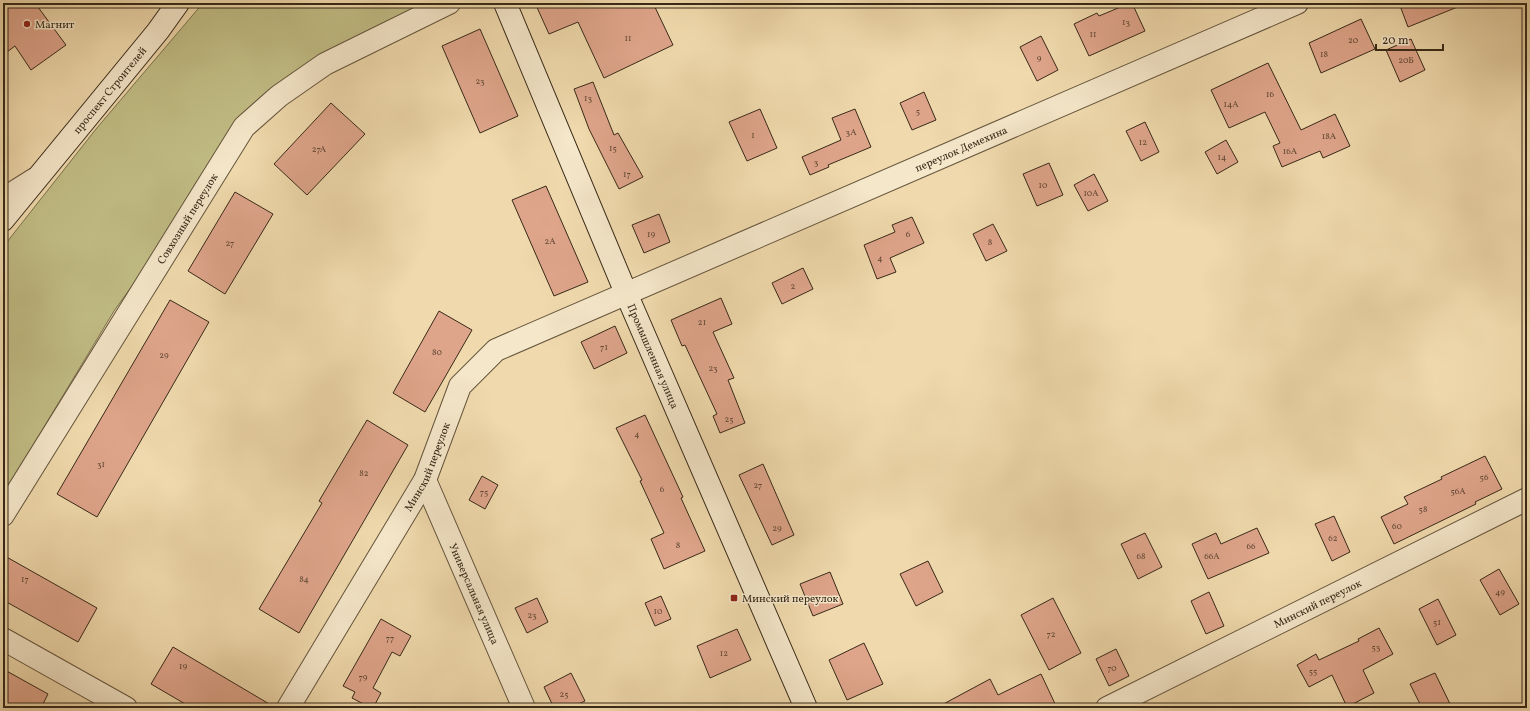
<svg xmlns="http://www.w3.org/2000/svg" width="1530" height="711" font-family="Vollkorn,serif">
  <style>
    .green { fill: #c1bd85; stroke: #7c734e }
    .building { fill: #dfa58b; stroke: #372918 }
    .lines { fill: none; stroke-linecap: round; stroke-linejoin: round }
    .minor-casing { stroke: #65553d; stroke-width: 24 }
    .tertiary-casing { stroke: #65553d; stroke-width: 24 }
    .secondary-casing { stroke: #372918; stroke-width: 24 }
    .minor { stroke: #f5e7ca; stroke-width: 22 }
    .tertiary { stroke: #f5e7ca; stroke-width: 22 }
    .secondary { stroke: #f5e7ca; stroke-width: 22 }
    .poi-dot { fill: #8f2418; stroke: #f5e7ca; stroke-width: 1.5 }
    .labels { text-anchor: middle; stroke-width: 3; stroke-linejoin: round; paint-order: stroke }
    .number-label { font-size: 9px; fill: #614835 }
    .poi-label { font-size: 11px; fill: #372918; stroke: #f5e7ca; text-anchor: start }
    .street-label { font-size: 11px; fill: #372918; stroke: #f5e7ca }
  </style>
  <rect width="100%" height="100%" fill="#f0daad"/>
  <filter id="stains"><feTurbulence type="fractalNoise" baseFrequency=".005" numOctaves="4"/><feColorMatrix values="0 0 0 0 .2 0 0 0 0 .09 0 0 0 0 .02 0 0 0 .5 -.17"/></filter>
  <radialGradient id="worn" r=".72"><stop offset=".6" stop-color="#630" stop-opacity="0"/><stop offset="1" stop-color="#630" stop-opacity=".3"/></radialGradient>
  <!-- green -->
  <path class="green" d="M203,3h123l8,5 4,-5h86l-65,32 -85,53 -160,223 -111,184v-248l93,-118z"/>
  <!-- building -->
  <g class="building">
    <path d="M3,3h32l31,42 -35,25 -16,-24 -12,9z"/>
    <path d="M535,3h118l20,42 -69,33 -26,-56 -29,12z"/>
    <path d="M1130,3h2l13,28 -56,25 -15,-32 23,-11 2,3z"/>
    <path d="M1399,3h66v1l-57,23z"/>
    <path d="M1361,19l14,30 -54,24 -12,-30z"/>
    <path d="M480,29l38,87 -38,17 -38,-87z"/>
    <path d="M1041,36l17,34 -21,11 -17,-34z"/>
    <path d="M1411,39l14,31 -25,12 -14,-32z"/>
    <path d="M1268,63l33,67 34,-16 15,32 -27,12 -3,-7 -38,16 -9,-21 7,-3 -15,-31 -36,16 -18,-38z"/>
    <path d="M593,82l21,53 4,-2 25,44 -24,12 -30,-60 -15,-40z"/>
    <path d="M924,92l12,28 -24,10 -12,-27z"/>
    <path d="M331,103l34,31 -58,61 -33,-31z"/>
    <path d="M760,109l17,39 -30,13 -18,-39z"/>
    <path d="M855,109l16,38 -43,18 1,2 -19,8 -8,-18 39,-17 -9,-22z"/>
    <path d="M1145,122l14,30 -18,9 -15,-30z"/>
    <path d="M1226,140l12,22 -21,12 -12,-22z"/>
    <path d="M1049,163l14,32 -26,11 -14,-32z"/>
    <path d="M1094,174l14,27 -20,10 -14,-26z"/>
    <path d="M546,186l42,96 -34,14 -42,-96z"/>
    <path d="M235,192l38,22 -48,80 -37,-23z"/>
    <path d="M659,214l11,28 -26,11 -12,-28z"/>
    <path d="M912,217l12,26 -34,15 6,14 -19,7 -13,-34 31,-13 -3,-7z"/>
    <path d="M993,224l14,27 -21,10 -13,-27z"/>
    <path d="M803,268l10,21 -31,15 -10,-21z"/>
    <path d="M721,298l11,26 -19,8 21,46 -6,2 17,43 -25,10 -7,-17 4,-2 -32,-69 -3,1 -11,-26z"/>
    <path d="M170,300l39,22 -112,195 -40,-23z"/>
    <path d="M439,311l33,19 -47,82 -32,-19z"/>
    <path d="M615,326l12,27 -33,16 -13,-27z"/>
    <path d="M645,415l38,82 -2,1 24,53 -41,18 -13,-30 13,-6 -24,-52 2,-1 -26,-52z"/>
    <path d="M367,420l41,25 -109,188 -40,-24 63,-106 -3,-2z"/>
    <path d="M1485,456l17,33 -27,13 1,2 -82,40 -13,-27 27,-13 -4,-7 38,-18 -1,-2z"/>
    <path d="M763,464l31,71 -22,10 -33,-70z"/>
    <path d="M482,476l16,9 -13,24 -16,-9z"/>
    <path d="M1334,516l16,36 -18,9 -17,-37z"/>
    <path d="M1257,528l12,25 -61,26 -16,-35 24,-11 5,11z"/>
    <path d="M1145,533l17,34 -24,12 -17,-35z"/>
    <path d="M3,555l94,53 -19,34 -75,-42z"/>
    <path d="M928,561l15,31 -27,14 -16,-32z"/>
    <path d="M1499,569l20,35 -19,11 -20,-35z"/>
    <path d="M830,572l13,32 -30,12 -13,-32z"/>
    <path d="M1209,592l15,34 -18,8 -15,-33z"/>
    <path d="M661,596l10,23 -16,7 -10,-23z"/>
    <path d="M537,598l11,24 -21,11 -12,-25z"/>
    <path d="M1053,598l28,55 -32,17 -28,-55z"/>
    <path d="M1438,599l18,36 -19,10 -18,-36z"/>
    <path d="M381,619l30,17 -11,20 -8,-4 -19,36 8,5 -8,15h-2l-19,-10 3,-6 -12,-6z"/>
    <path d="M1379,628l14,26 -30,16 11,23 -27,14 -15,-32 -23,12 -12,-22 19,-11 3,6 40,-19 -1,-2z"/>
    <path d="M737,629l14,31 -41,18 -13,-32z"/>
    <path d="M864,643l19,41 -36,16 -18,-40z"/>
    <path d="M173,647l103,61h-84l-41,-24z"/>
    <path d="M1116,649l13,27 -20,10 -13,-27z"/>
    <path d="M3,669l45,25 -7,14h-38z"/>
    <path d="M571,673l14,28 -15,7h-16l-10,-21z"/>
    <path d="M1435,673l17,35h-30l-12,-24z"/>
    <path d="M1041,674l16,34h-121l54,-29 8,16z"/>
  </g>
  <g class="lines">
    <!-- minor casing -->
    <g class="minor-casing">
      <g id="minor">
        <path d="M3,199l32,-20"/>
        <path id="s1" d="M425,480l99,228"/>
        <path id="s2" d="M3,515l241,-388 35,-31 46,-32 124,-61"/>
        <path d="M3,639l123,69"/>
        <path id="s3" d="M288,708l137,-228 35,-94 36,-36 801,-347"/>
      </g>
    </g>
    <!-- tertiary casing -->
    <g class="tertiary-casing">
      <g id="tertiary">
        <path id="s4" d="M1107,708l420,-209"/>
      </g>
    </g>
    <!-- secondary casing -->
    <g class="secondary-casing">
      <g id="secondary">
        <path id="s5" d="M505,3l121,290 180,415"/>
        <path id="s6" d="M3,220l155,-189 20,-28"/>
      </g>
    </g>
    <!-- minor -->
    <use href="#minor" class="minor"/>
    <!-- tertiary -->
    <use href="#tertiary" class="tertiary"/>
    <!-- secondary -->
    <use href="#secondary" class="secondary"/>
  </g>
  <!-- markers -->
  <g class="poi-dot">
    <circle cx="27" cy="24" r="4"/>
    <rect x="730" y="594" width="8" height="8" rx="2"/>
  </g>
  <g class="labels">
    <!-- number labels -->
    <g class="number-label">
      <text x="1126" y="25">13</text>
      <text x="1093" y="37">11</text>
      <text x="628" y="41">11</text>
      <text x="1353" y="43">20</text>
      <text x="1324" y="57">18</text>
      <text x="1039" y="61">9</text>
      <text x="1406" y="63">20Б</text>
      <text x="480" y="84">23</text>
      <text x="1270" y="97">16</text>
      <text x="588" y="101">13</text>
      <text x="1231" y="107">14А</text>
      <text x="918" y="114">5</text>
      <text x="851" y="135">3А</text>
      <text x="753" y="138">1</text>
      <text x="1329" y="139">18А</text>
      <text x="1143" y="145">12</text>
      <text x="613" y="151">15</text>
      <text x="319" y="152">27А</text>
      <text x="1290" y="154">16А</text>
      <text x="1222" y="160">14</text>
      <text x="816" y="165">3</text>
      <text x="627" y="177">17</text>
      <text x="1043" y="188">10</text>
      <text x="1091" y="196">10А</text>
      <text x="651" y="237">19</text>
      <text x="908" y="237">6</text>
      <text x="550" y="244">2А</text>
      <text x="990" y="245">8</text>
      <text x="230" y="246">27</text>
      <text x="880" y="261">4</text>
      <text x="793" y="289">2</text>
      <text x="702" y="325">21</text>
      <text x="604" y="350">71</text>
      <text x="437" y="355">80</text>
      <text x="164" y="358">29</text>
      <text x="713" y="371">23</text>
      <text x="729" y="422">25</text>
      <text x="637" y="437">4</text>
      <text x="101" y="467">31</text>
      <text x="364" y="476">82</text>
      <text x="1484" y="480">56</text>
      <text x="758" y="488">27</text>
      <text x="662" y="492">6</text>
      <text x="1458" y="494">56А</text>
      <text x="484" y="495">75</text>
      <text x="1423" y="512">58</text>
      <text x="1397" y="529">60</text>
      <text x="777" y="531">29</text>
      <text x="1333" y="541">62</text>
      <text x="678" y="548">8</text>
      <text x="1251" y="549">66</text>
      <text x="1141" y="559">68</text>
      <text x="1212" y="559">66А</text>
      <text x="25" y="582">17</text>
      <text x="304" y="582">84</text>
      <text x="1500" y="595">49</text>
      <text x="658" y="614">10</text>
      <text x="532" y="618">23</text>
      <text x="1437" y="625">51</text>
      <text x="1051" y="637">72</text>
      <text x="390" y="641">77</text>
      <text x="1376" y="650">53</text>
      <text x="724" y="656">12</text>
      <text x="183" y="669">19</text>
      <text x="1112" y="671">70</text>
      <text x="1313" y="674">55</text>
      <text x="363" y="680">79</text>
      <text x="564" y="697">25</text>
    </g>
    <!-- poi labels -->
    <g class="poi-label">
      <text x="35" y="28">Магнит</text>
      <text x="742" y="602">Минский переулок</text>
    </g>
    <!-- street labels -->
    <g class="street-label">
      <text dy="4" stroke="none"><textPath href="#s6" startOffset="168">проспект Строителей</textPath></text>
      <text dy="4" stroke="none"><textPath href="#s3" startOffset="924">переулок Демехина</textPath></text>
      <text dy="4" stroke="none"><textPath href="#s2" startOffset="349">Совхозный переулок</textPath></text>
      <text dy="4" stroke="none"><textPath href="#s5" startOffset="383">Промышленная улица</textPath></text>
      <text dy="4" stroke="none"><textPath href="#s3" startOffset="279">Минский переулок</textPath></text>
      <text dy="4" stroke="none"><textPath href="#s1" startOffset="124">Универсальная улица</textPath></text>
      <text dy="4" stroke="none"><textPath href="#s4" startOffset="235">Минский переулок</textPath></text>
    </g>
  </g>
  <!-- margin -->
  <rect width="1530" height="711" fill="none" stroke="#f0daad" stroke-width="16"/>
  <rect x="4" y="4" width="1522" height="703" fill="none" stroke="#372918" stroke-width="2"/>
  <rect x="8" y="8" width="1514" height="695" fill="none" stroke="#372918"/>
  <!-- scale -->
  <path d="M1376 44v6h67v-6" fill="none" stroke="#372918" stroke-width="2"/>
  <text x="1382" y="44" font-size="12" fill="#372918" stroke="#f5e7ca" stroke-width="3" paint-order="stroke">20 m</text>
  <rect width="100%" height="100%" filter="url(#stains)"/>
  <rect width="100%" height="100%" fill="url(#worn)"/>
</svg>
